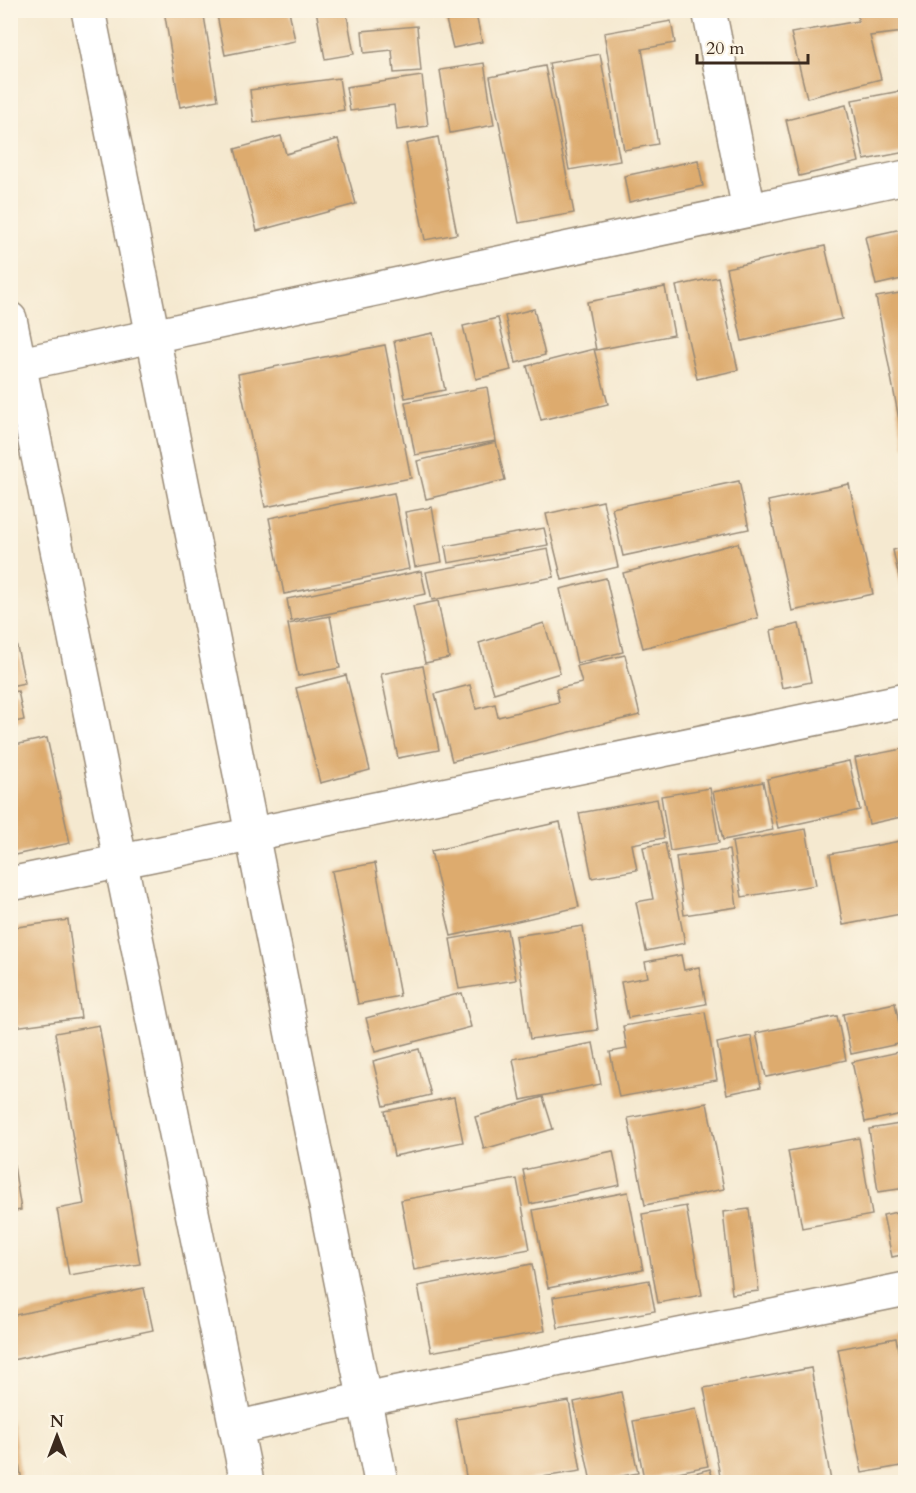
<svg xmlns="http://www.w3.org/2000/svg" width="916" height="1493" font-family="Cardo,serif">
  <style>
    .building { fill: #ddab6e }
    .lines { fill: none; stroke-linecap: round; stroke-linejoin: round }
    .street-casing { stroke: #988a77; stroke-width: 36 }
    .primary-casing { stroke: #988a77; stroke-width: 36 }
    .street { stroke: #fff; stroke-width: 33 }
    .primary { stroke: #fff; stroke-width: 33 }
  </style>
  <rect width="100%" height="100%" fill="#fcf5e5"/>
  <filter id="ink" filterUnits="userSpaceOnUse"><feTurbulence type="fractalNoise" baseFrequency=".0167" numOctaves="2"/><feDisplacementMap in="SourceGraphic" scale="12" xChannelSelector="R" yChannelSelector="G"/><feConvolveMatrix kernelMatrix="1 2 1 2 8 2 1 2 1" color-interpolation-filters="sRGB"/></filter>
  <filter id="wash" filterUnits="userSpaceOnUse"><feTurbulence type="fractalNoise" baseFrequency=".008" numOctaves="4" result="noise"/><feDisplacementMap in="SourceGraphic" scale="24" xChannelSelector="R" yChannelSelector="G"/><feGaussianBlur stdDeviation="1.35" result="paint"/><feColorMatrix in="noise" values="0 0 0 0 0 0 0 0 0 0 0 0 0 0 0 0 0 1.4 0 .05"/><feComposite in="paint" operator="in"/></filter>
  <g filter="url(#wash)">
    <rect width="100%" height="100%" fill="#f5e9d0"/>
    <g id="blocks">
      <!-- building -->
      <g class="building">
        <path d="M164,10h39l15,90 -38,7z"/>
        <path d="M216,10h73l6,31 -70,14z"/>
        <path d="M316,10h30l8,44 -29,5z"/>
        <path d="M449,10h26l7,32 -29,6 -9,-36z"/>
        <path d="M858,10h47l-1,22 -34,4 11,43 -74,19 -16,-65 67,-12z"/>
        <path d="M671,21l4,22 -33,6 16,95 -34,6 -20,-117z"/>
        <path d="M417,26l4,45 -27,2 -2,-23 -28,3 -2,-22z"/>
        <path d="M600,54l20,107 -51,9 -20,-107z"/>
        <path d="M484,63l10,62 -44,8 -10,-63z"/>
        <path d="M545,66l29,147 -55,10 -29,-146z"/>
        <path d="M422,76l6,50 -31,4 -3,-25 -44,6 -4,-24z"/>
        <path d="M339,78l5,32 -90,13 -4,-33z"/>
        <path d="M906,90v62l-42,8 -12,-60z"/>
        <path d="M846,105l13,57 -60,14 -13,-56z"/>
        <path d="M281,136l5,18 52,-15 18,65 -99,27 -22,-82z"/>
        <path d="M438,137l19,97 -32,6 -19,-96z"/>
        <path d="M698,160l5,26 -74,16 -5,-26z"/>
        <path d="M906,228v50l-30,7 -11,-48z"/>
        <path d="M825,246l17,73 -100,22 -16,-73z"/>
        <path d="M718,277l20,93 -41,9 -21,-93z"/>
        <path d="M665,287l9,48 -78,15 -9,-48z"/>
        <path d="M906,292v154h-2l-28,-149z"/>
        <path d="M534,309l11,46 -29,8 -11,-47z"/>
        <path d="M498,318l13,52 -35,9 -13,-53z"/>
        <path d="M433,333l12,57 -40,8 -11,-57z"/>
        <path d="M385,345l26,133 -146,29 -27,-133z"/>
        <path d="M594,349l14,55 -67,16 -14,-54z"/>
        <path d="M487,387l9,54 -81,14 -10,-53z"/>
        <path d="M496,442l9,38 -79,19 -9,-38z"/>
        <path d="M739,481l10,48 -126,27 -11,-48z"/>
        <path d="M849,484l24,110 -81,17 -24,-110z"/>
        <path d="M394,493l15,76 -125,25 -15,-76z"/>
        <path d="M603,501l15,66 -56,13 -16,-66z"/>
        <path d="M432,507l10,55 -27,5 -10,-55z"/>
        <path d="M544,528l4,17 -100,18 -3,-17z"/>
        <path d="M738,543l20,75 -115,30 -20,-75z"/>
        <path d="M906,547v57h-1l-12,-54z"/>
        <path d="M548,549l6,28 -122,23 -6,-28z"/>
        <path d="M421,571l5,23 -135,27 -4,-22z"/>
        <path d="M606,578l17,74 -46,11 -17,-74z"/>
        <path d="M438,601l11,57 -24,5 -12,-57z"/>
        <path d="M330,616l10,52 -42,8 -10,-52z"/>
        <path d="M544,623l16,50 -66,20 -15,-50z"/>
        <path d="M799,624l12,58 -29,6 -11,-58z"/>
        <path d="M10,629h3l12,54 -15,3z"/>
        <path d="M625,655l15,60 -188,46 -17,-67 35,-9 6,24 19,-5 3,13 61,-15 -3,-13 26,-6 -5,-17z"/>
        <path d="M423,666l16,84 -41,8 -17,-84z"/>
        <path d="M346,675l24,95 -50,13 -24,-95z"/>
        <path d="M18,691l6,29 -14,3v-31z"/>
        <path d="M47,738l23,105 -60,13v-110z"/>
        <path d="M902,749l4,17v50l-37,8 -14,-66z"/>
        <path d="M849,761l11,49 -82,18 -11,-49z"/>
        <path d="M763,782l10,48 -50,10 -10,-48z"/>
        <path d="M710,788l9,55 -49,8 -9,-55z"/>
        <path d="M657,799l7,39 -32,6 5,26 -45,8 -13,-65z"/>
        <path d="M560,822l19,85 -128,29 -20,-85z"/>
        <path d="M806,829l10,56 -74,12 -10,-55z"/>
        <path d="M906,840v73l-63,12 -13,-71z"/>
        <path d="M665,843l20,100 -39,8 -10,-49 17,-3 -10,-52z"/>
        <path d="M729,850l8,57 -53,8 -8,-58z"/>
        <path d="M375,863l25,133 -42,8 -26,-133z"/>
        <path d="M68,920l13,98 -67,9 -4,-25v-74z"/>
        <path d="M583,926l15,104 -68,9 -15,-103z"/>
        <path d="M507,929l9,51 -57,9 -9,-50z"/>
        <path d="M681,955l3,15 15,-3 7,37 -78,14 -7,-36 27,-5 -3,-15z"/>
        <path d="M462,993l9,34 -96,25 -9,-34z"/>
        <path d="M906,1002v21h-1l-5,-19z"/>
        <path d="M895,1003l8,40 -52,11 -8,-40z"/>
        <path d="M705,1012l12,68 -98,17 -9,-45 17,-3 -4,-23z"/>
        <path d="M837,1016l9,44 -80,17 -10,-44z"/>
        <path d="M99,1025l41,239 -71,11 -12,-66 27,-5 -29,-171z"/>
        <path d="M751,1036l10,51 -34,7 -10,-51z"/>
        <path d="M593,1043l8,41 -80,16 -8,-41z"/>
        <path d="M419,1049l12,46 -47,11 -11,-45z"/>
        <path d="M903,1051l3,9v53l-41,9 -13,-60z"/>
        <path d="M454,1097l9,45 -69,14 -9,-45z"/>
        <path d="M543,1097l10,32 -69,20 -9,-32z"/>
        <path d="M707,1103l17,86 -79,16 -17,-87z"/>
        <path d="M906,1123v65l-28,4 -9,-63z"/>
        <path d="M859,1138l13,77 -70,13 -14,-77z"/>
        <path d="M613,1151l7,34 -90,19 -7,-34z"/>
        <path d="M12,1153l9,57 -11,2v-58z"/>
        <path d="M517,1179l13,70 -116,21 -13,-70z"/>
        <path d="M628,1192l15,78 -95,18 -15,-78z"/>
        <path d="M686,1206l16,89 -44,8 -16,-89z"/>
        <path d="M749,1209l10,82 -27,3 -9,-82z"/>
        <path d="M906,1210v44l-14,3 -9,-42z"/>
        <path d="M532,1264l13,67 -114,21 -13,-66z"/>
        <path d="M649,1280l6,31 -97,17 -5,-31z"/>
        <path d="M144,1288l9,42 -141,30 -2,-44z"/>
        <path d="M896,1338l10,54v73l-44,8 -24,-124z"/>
        <path d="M906,1339v29h-2l-5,-28z"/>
        <path d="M811,1368l20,113 -110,1 -17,-94z"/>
        <path d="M621,1392l17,81 -47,9 -17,-80z"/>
        <path d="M569,1401l12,70 -70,11h-44l-11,-63z"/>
        <path d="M696,1409l12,57 -64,13 -11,-58z"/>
        <path d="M12,1419l10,63h-12z"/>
        <path d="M710,1469l4,13h-54z"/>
      </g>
    </g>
  </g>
  <g filter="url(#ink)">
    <use href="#blocks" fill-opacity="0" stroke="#988a77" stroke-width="1.5"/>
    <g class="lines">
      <!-- street casing -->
      <g class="street-casing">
        <g id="street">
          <path d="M709,10l40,200"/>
          <path d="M20,364l886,-187"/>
          <path d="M10,884l896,-184"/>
          <path d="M235,1428l129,-29 542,-110"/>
        </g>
      </g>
      <!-- primary casing -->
      <g class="primary-casing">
        <g id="primary">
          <path d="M88,10l293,1472"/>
          <path d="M10,319l237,1163"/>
        </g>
      </g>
      <!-- street -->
      <use href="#street" class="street"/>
      <!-- primary -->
      <use href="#primary" class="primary"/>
    </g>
  </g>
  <!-- margin -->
  <rect width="916" height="1493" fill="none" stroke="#fcf5e5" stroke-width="36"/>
  <!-- north arrow -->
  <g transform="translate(57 1436)" stroke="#fcf5e5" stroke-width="4.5" paint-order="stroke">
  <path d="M0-4.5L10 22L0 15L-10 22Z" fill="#3b2a1e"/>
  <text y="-9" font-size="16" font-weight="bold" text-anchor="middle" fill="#3b2a1e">N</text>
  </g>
  <!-- scale -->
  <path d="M697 54v9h111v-9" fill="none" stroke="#3b2a1e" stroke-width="3"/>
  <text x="706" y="54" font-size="18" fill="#3b2a1e" stroke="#fcf5e5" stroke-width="4.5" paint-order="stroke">20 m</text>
</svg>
